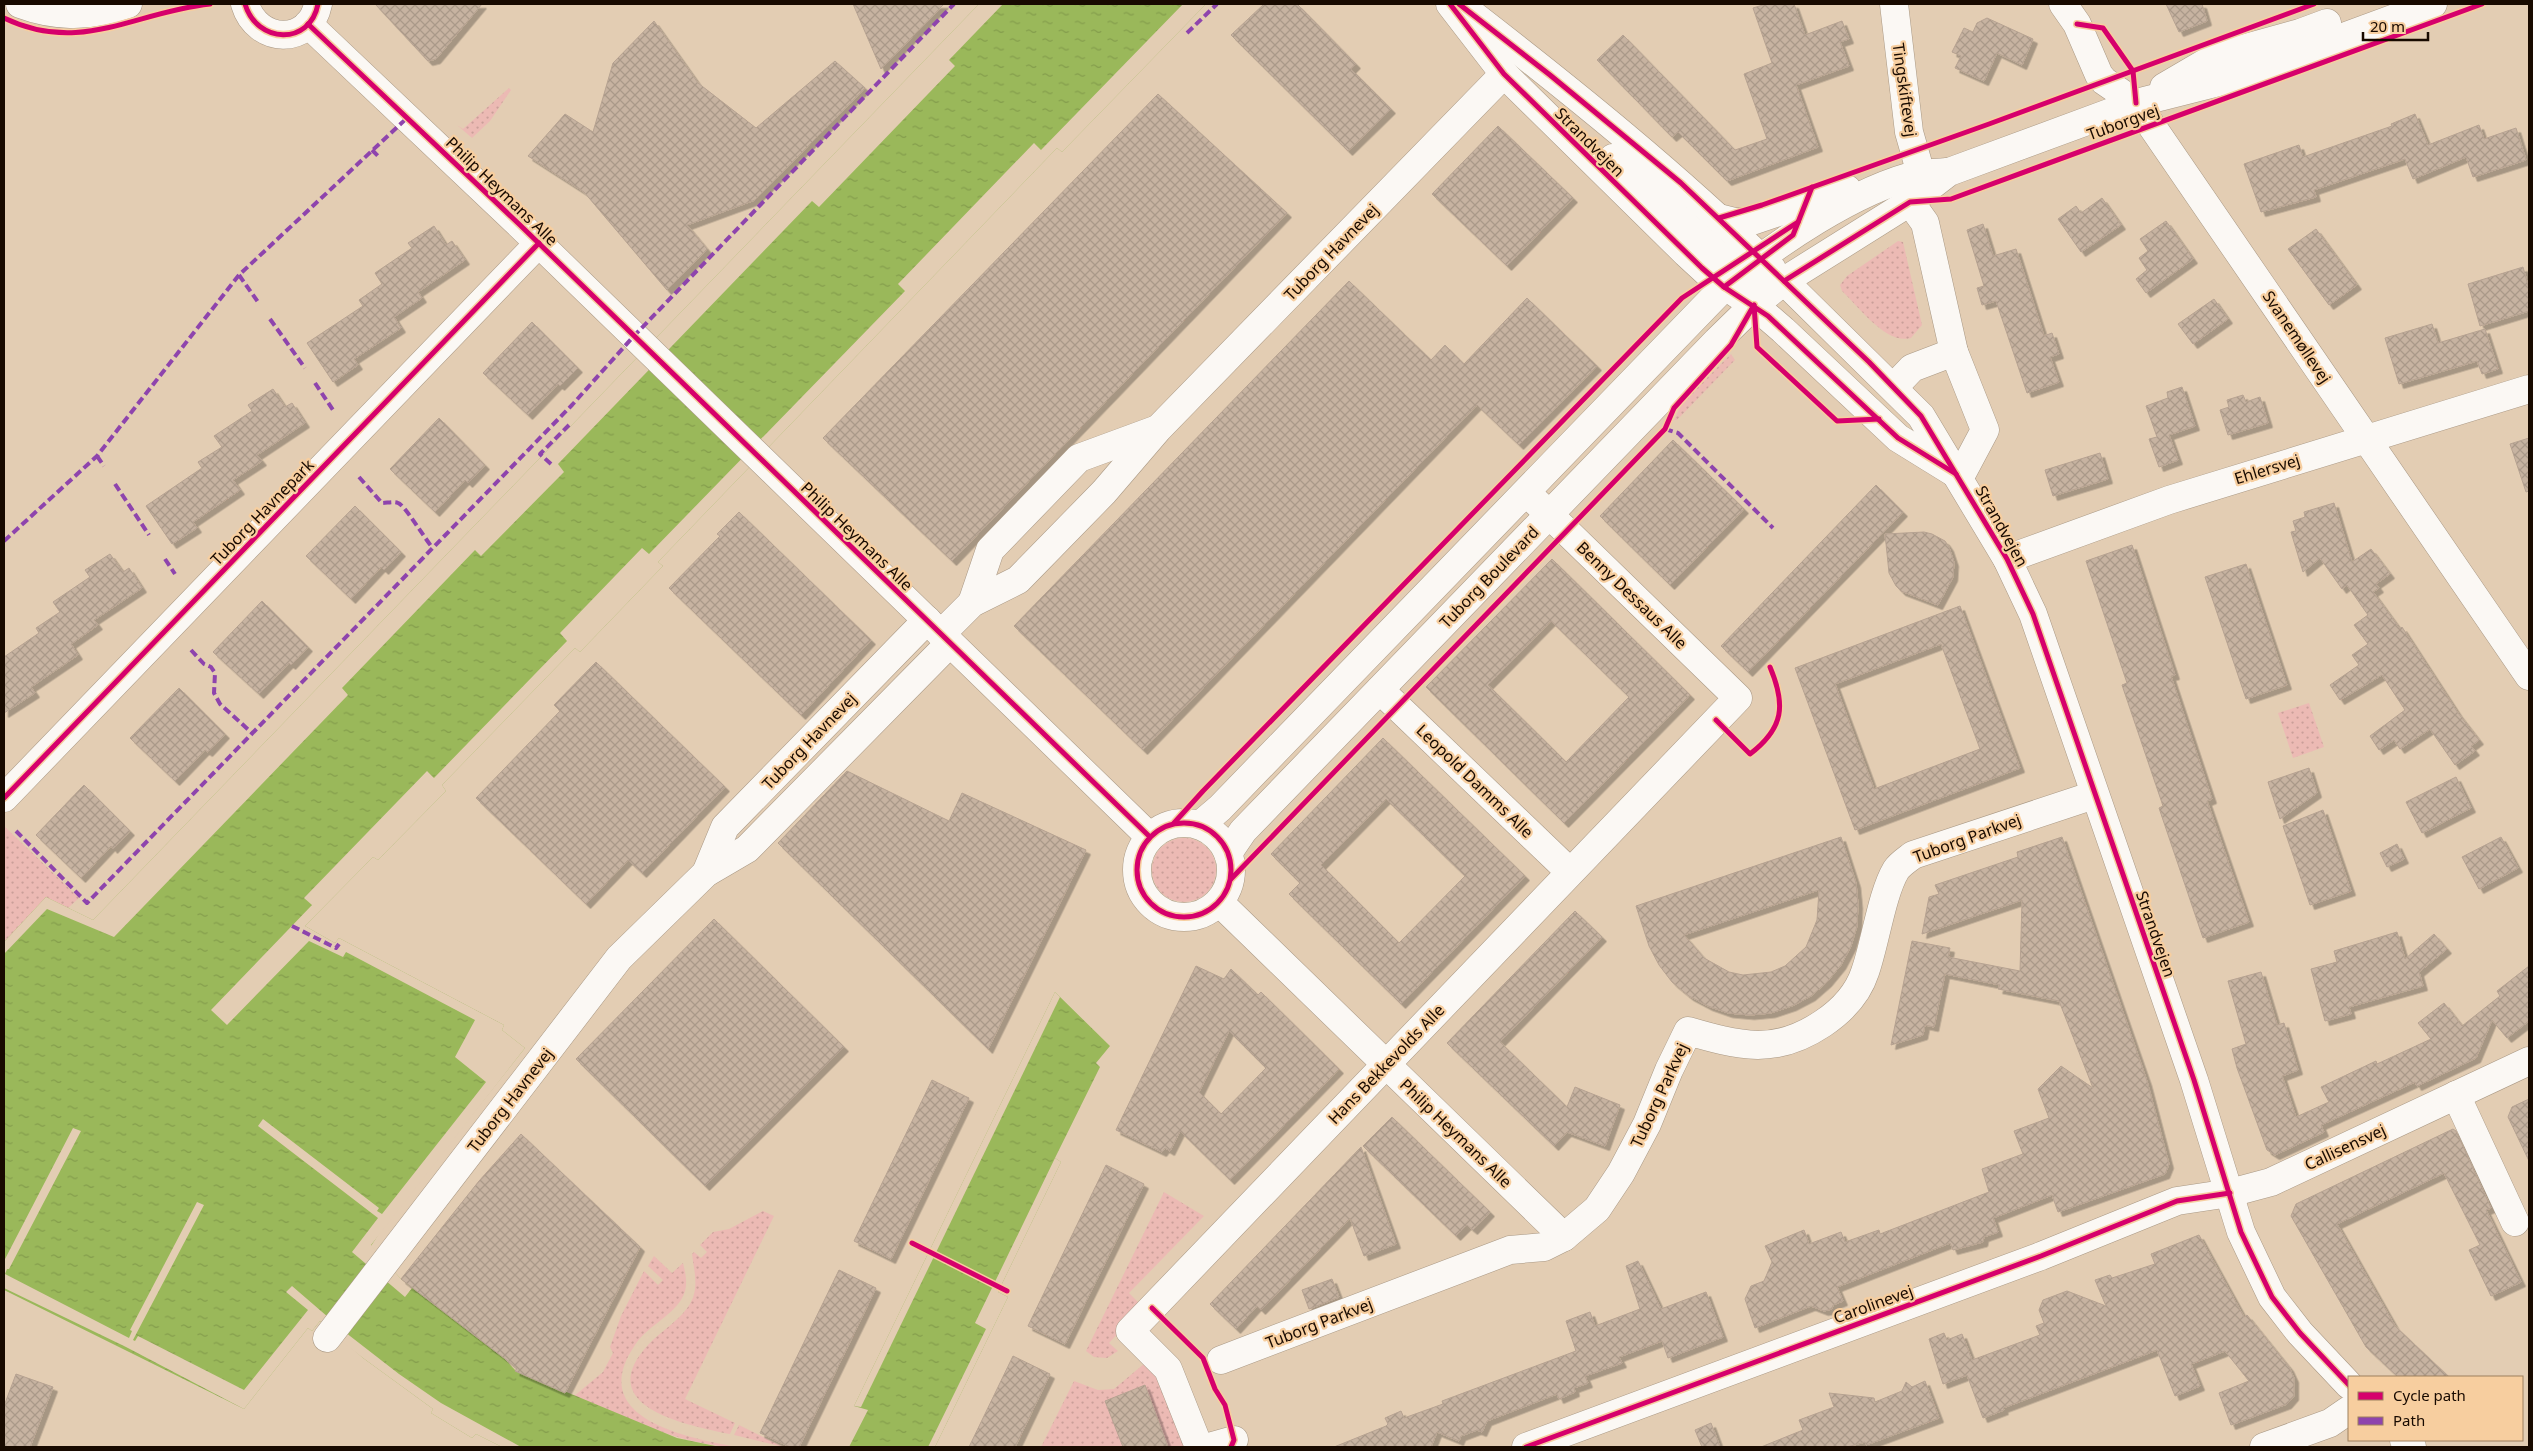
<svg xmlns="http://www.w3.org/2000/svg" width="2533" height="1451" font-family="'Noto Sans',sans-serif">
  <style>
    .green { fill: url(#green-dots) }
    .water { fill: url(#water-ripples) }
    .pier { fill: #e3cdb3 }
    .building { fill: url(#building-cross-hatch); stroke: #b6a291; fill-rule: evenodd; filter: url(#shadow) }
    .lines { fill: none; stroke-linecap: round; stroke-linejoin: round }
    .minor-casing { stroke: #a99884; stroke-width: 29 }
    .major-casing { stroke: #a99884; stroke-width: 29 }
    .minor { stroke: #fbf8f4; stroke-width: 28 }
    .major { stroke: #fbf8f4; stroke-width: 28 }
    .quiet { stroke: #8e44ad; stroke-width: 4; stroke-dasharray: 8 4; stroke-linecap: butt }
    .cycleway-casing { stroke: #f7ce9f; stroke-width: 8 }
    .cycleway { stroke: #d6006c; stroke-width: 5 }
    .labels { text-anchor: middle; stroke-width: 4.5; stroke-linejoin: round; paint-order: stroke }
    .street-label { font-size: 16px; fill: #180a00; stroke: #f7ce9f }
  </style>
  <defs>
    <pattern id="green-dots" width="8" height="8" patternUnits="userSpaceOnUse" patternTransform="scale(1.25)"><rect width="8" height="8" fill="#ecbab4"/><path d="M2 2h.1M6 6h.1" fill="none" stroke="#ca9f99" stroke-width="1.8" stroke-linecap="round"/></pattern>
    <pattern id="water-ripples" width="26" height="14" patternUnits="userSpaceOnUse" patternTransform="scale(1.25)"><rect width="26" height="14" fill="#9ab85a"/><path d="M2 4q2-2 4 0t4 0M15 11q2-2 4 0t4 0" fill="none" stroke="#849d4c"/></pattern>
    <pattern id="building-cross-hatch" width="8" height="8" patternUnits="userSpaceOnUse" patternTransform="scale(1.25)"><rect width="8" height="8" fill="#c7b3a1"/><path d="M0 0l8 8M0 8l8-8" fill="none" stroke="#aa9989"/></pattern>
    <filter id="shadow"><feDropShadow dx="4.5" dy="4.5" stdDeviation="0" flood-color="#0004"/></filter>
  </defs>
  <rect width="100%" height="100%" fill="#e3cdb3"/>
  <!-- green -->
  <g class="green">
    <path d="M509,88l2,2 -21,31 -18,17 -15,-13 6,4z"/>
    <path d="M1898,241l5,1 19,83 -11,13c-25,7 -52,-31 -69,-47l-2,-6 7,-9z"/>
    <path d="M1731,354l4,6 -58,60h-3l8,-17z"/>
    <path d="M2309,703l15,44 -31,11 -15,-45z"/>
    <path d="M4,826l75,72 -11,10 -22,-10 -42,44z"/>
    <circle cx="1184" cy="870" r="32"/>
    <path d="M1164,1192l40,24 -75,77 14,14 -34,36 9,8 -11,7 -13,-1 -8,-6z"/>
    <path d="M763,1211l11,5 -89,183 50,24 -5,11c-43,-9 -139,-27 -82,-89 13,-14 34,-26 43,-43 8,-15 3,-32 1,-48l2,-2 7,6 6,-6 -7,-7 13,-13 16,-3z"/>
    <path d="M654,1256l18,17 11,-10c3,12 6,25 -2,37 -11,17 -34,27 -46,45 -50,73 50,92 102,102 -51,0 -117,-31 -164,-50l30,-25 10,-19 -3,-6 11,-31 23,-45 14,14 5,-5 -15,-14z"/>
    <path d="M1145,1363l20,19 19,65h-143l33,-66 24,9 16,-1z"/>
    <path d="M739,1425l44,22 -49,-12z"/>
  </g>
  <!-- water -->
  <g class="water">
    <path d="M979,4h227l-144,148 -5,-4 -399,414 5,4 -83,86 -5,-4 -133,137 4,6 -68,69 -5,-3 -68,69 30,17 4,-5 165,87 -2,5 23,18 -139,175 -15,23 30,33 101,77 14,15 161,67 43,9h-218l-26,-13 -4,4 -41,-25 2,-4 -70,-51 -43,-37 -8,10 -4,-3 -64,81 -240,-119v-348l42,-45 47,23z"/>
    <path d="M1055,992l55,54 -14,17 4,4 -45,91 6,4 -63,130 10,5 -73,150h-86l19,-37 -14,-4z"/>
  </g>
  <!-- pier -->
  <g class="pier">
    <path d="M979,4h24l-54,56 6,6 -136,141 -7,-6 -254,263 6,8 -83,84 -6,-6 -133,138 6,7 -234,242 -67,-28 -43,45v-12l42,-45 47,23z"/>
    <path d="M1183,4h23l-144,148 -5,-4 -399,414 5,4 -83,86 -5,-4 -133,137 4,6 -68,69 -5,-3 -68,69 30,17 4,-5 165,87 -2,5 23,18 -154,197 30,34 11,9 -7,9 -53,-45 26,-34 -120,-92 5,-7 116,89 -2,3 5,3 104,-132 -31,-25 20,-37 -129,-68 -3,5 -34,-16 -82,84 -16,-15 101,-105 -8,-7 123,-127 7,7 133,-137 -7,-8 82,-85 7,6 256,-263 -7,-7 136,-141 7,7z"/>
    <path d="M1055,992l5,5 -199,410 -7,-1z"/>
    <path d="M73,1128l8,3 -72,138h-2l-2,5 124,64 3,-7 -2,-1 67,-128 7,3 -71,135 2,1 3,-5 106,54 64,-80 -22,-18 6,-6 58,50 49,38 42,29 80,44h-19l-26,-13 -4,4 -41,-25 2,-4 -70,-51 -36,-28 1,-3 -8,-6 -8,10 -4,-3 -64,81 -118,-62 -122,-59v-27z"/>
    <path d="M1055,1158l6,4 -63,130 10,5 -73,150h-7l58,-118 -11,-6z"/>
  </g>
  <!-- building -->
  <g class="building">
    <path d="M375,4h107l-46,55 -8,2z"/>
    <path d="M853,4h91l-63,65z"/>
    <path d="M1264,4h33l59,60 -5,5 40,40 -43,42 -117,-116z"/>
    <path d="M1766,4h28l11,31 37,-14 7,18 -9,3 9,24 -53,19 22,62 -91,34 -49,-49 -6,5 -75,-77 26,-25 112,115 32,-11 -23,-65 28,-11 -19,-55z"/>
    <path d="M2166,4h36l5,17 -28,11z"/>
    <path d="M1987,18l46,21 -11,26 -25,-12 -13,28 -29,-13 6,-12 -9,-4 12,-24 9,4 4,-9z"/>
    <path d="M654,21l44,62 58,45 79,-67 30,27 -110,112 -68,25 20,24 -40,41 -83,-98 -56,-36 37,-42 28,18 20,-69z"/>
    <path d="M1158,94l129,119 -335,348 -129,-123z"/>
    <path d="M2415,114l13,31 51,-20 5,14 32,-11 10,32 -53,17 -7,-20 -53,22 -8,-20 -91,31 2,7 -55,15 -17,-48 55,-19 4,12 89,-31 -1,-2z"/>
    <path d="M1498,126l75,72 -66,68 -75,-72z"/>
    <path d="M2102,198l19,27 -40,27 -23,-33 18,-13 5,7z"/>
    <path d="M2166,221l27,38 -47,34 -10,-14 11,-9 -8,-12 9,-7 -8,-12z"/>
    <path d="M1983,224l10,32 23,-7 28,87 8,-3 7,21 -9,3 9,25 -32,11 -31,-92 -14,4 -5,-17 7,-2 -17,-56z"/>
    <path d="M434,226l12,19 6,-4 13,19 -47,32 4,6 -28,19 7,11 -47,31 4,6 -25,17 -26,-39 56,-37 -4,-6 23,-16 -7,-11 37,-25 -4,-5z"/>
    <path d="M2316,229l41,56 -28,20 -41,-56z"/>
    <path d="M2523,267l6,22v22l-49,15 -12,-42z"/>
    <path d="M1349,281l82,79 14,-15 19,19 63,-66 70,68 -78,79 -42,-40 -334,345 -129,-124z"/>
    <path d="M2214,299l14,20 -35,25 -15,-20z"/>
    <path d="M532,322l46,46 -18,18 -2,-2 -30,31 -45,-42z"/>
    <path d="M2432,324l6,19 47,-14 13,40 -16,5 -5,-13 -78,23 -14,-46z"/>
    <path d="M2182,387l13,39 -26,9 9,25 -19,7 -10,-28 8,-2 -11,-31 22,-8 -1,-6z"/>
    <path d="M273,389l12,18 7,-4 13,20 -48,32 5,6 -29,19 7,10 -47,32 4,6 -25,16 -26,-38 56,-38 -4,-6 24,-15 -8,-11 38,-25 -4,-6z"/>
    <path d="M2243,395l3,7 14,-5 8,26 -40,12 -8,-25 9,-3 -2,-7z"/>
    <path d="M439,418l46,47 -17,18 -3,-3 -30,32 -45,-43z"/>
    <path d="M2529,438v53l-3,1 -16,-48z"/>
    <path d="M1673,440l71,69 -74,76 -70,-69z"/>
    <path d="M2100,453l8,26 -55,17 -8,-26z"/>
    <path d="M1876,485l27,27 -155,160 -27,-26z"/>
    <path d="M2334,503l18,59 19,-13 19,25 -14,10 3,4 -6,4 27,37 2,-2 56,86 21,27 -8,6 4,5 -20,14 -25,-36 -30,20 -6,-9 -15,10 -9,-14 35,-26 -23,-35 -42,25 -10,-15 29,-20 -7,-10 16,-11 -14,-19 14,-10 -21,-30 -5,4 -22,-31 -17,14 -12,-40 5,-1 -3,-10 12,-4 -1,-5z"/>
    <path d="M355,506l46,46 -17,18 -3,-3 -30,32 -45,-43z"/>
    <path d="M739,512l132,128 -70,75 -132,-127 51,-52 -3,-2z"/>
    <path d="M1924,532l8,2 13,7 4,6 5,15 -1,15 -15,28 -37,-14 -5,-5 -7,-13 -4,-39z"/>
    <path d="M2132,545l43,130 -4,1 41,123 -5,2 42,121 -46,16 -44,-130 4,-2 -41,-121 5,-2 -41,-122z"/>
    <path d="M110,554l13,18 6,-4 13,20 -48,32 4,5 -27,19 7,11 -47,32 4,6 -31,20v-56l35,-24 -3,-5 24,-16 -7,-10 37,-25 -5,-7z"/>
    <path d="M1552,559l138,136 -126,128 -138,-136zM1551,621l78,76 -63,65 -78,-77z"/>
    <path d="M2246,564l41,121 -41,14 -41,-122z"/>
    <path d="M262,601l46,46 -17,18 -2,-2 -30,31 -46,-42z"/>
    <path d="M1960,606l60,162 -165,62 -60,-162zM1941,644l39,105 -106,40 -39,-105z"/>
    <path d="M596,662l129,125 -83,86 -14,-13 -42,44 -110,-106 84,-87 -6,-6z"/>
    <path d="M179,688l46,46 -17,18 -3,-2 -30,31 -45,-43z"/>
    <path d="M1383,738l142,138 -124,128 -112,-110 11,-11 -29,-29zM1386,799l79,77 -66,67 -78,-78z"/>
    <path d="M2309,768l8,25 -37,26 -12,-37z"/>
    <path d="M847,771l102,50 13,-28 124,57 -98,199 -210,-206z"/>
    <path d="M2456,777l15,31 -49,25 -16,-31z"/>
    <path d="M84,785l46,46 -17,18 -2,-3 -30,32 -45,-43z"/>
    <path d="M2323,810l28,81 -41,14 -27,-79z"/>
    <path d="M1841,837l15,46 2,21 -1,22 -6,20 -10,19 -14,17 -16,14 -19,10 -21,7 -21,2 -22,-2 -20,-7 -19,-10 -17,-14 -13,-17 -10,-19 -13,-40zM1819,890l-2,30 -11,27 -21,19 -14,6 -28,3 -14,-3 -25,-14 -20,-23z"/>
    <path d="M2062,837l85,244 22,83 -4,10 -107,38 -6,-17 -59,23 5,14 -14,5 -1,5 -30,8 -3,-7 -113,44 6,14 -10,4 -1,4 -8,2 -13,-5 -56,22 -10,-29 6,-13 13,-5 8,-19 -7,-16 39,-16 5,14 32,-12 4,10 34,-12 1,4 109,-42 -7,-23 41,-15 -9,-23 35,-13 -11,-29 23,-23 32,22 -34,-87 -61,-12 2,-4 -55,-11 -11,53 -9,-2 -2,10 -32,10 21,-104 38,7 -2,9 72,14 2,-71 -100,34 7,-37 10,-3 -4,-9 83,-28 -1,-5z"/>
    <path d="M2501,837l17,31 -39,21 -17,-32z"/>
    <path d="M2397,844l7,15 -17,8 -7,-14z"/>
    <path d="M1575,911l27,26 -102,105 67,65 8,-20 45,18 -15,41 -38,-14 -13,14 -107,-103z"/>
    <path d="M714,919l130,128 -139,139 -129,-127z"/>
    <path d="M2397,932l8,27 29,-25 13,15 -28,23 4,14 -74,21 2,7 -26,7 -14,-52 26,-7 -3,-11z"/>
    <path d="M1196,966l28,13 7,-10 27,26 3,-3 78,77 -109,111 -50,-49 -10,20 -5,-3 -3,4 -46,-22zM1229,1031l37,37 -45,46 -22,-22z"/>
    <path d="M2529,966v55l-22,17 -15,-18 -16,38 -59,28 -2,-4 -94,43 3,7 -49,23 -8,-5 -30,-82 -5,-19 14,-5 -18,-63 33,-9 16,53 7,-2 14,47 -16,6 14,41 33,-15 -8,-15 55,-26 1,3 54,-25 -13,-16 26,-20 18,23 38,-30 -3,-5z"/>
    <path d="M932,1080l37,18 -78,161 -37,-18z"/>
    <path d="M2529,1099v62l-21,-44 4,-10z"/>
    <path d="M1392,1117l98,95 -17,18 -6,-5 -11,11 -93,-90z"/>
    <path d="M2453,1129l3,2 35,77 -5,2 35,72 -30,14 -22,-46 11,-5 -36,-72 -107,51 58,102 54,51h-51l-32,-30 -75,-131 5,-12z"/>
    <path d="M521,1134l119,113 -75,146 -50,-22 2,-3 -116,-89 78,-98z"/>
    <path d="M1361,1147l35,97 -32,12 -14,-38 -89,92 -4,-4 -21,23 -26,-25z"/>
    <path d="M1106,1165l38,19 -79,160 -37,-18z"/>
    <path d="M2199,1235l45,82 3,-2 42,52 5,11v18l-7,8 -56,21 -12,-32 30,-12 -24,-30 -34,13 9,22 -25,10 -18,-46 -154,58 1,2 -21,8 -16,-43 -24,9 -14,-45 15,-6 3,7 15,-6 10,26 68,-25 -4,-9 8,-3 -5,-13 4,-10 24,-9 39,15 -11,-26 15,-5 2,3 43,-14 -4,-10z"/>
    <path d="M1638,1261l23,48 45,-17 17,45 -55,21 -6,-17 -43,16 3,6 -37,13 3,7 -14,5 1,4 -16,7 -2,-5 -70,27 -5,11 -5,-2 -16,6 -2,5 -22,-9 -6,15h-97l52,-21 2,-2 -3,-6 16,-7 3,7 39,-14 -1,-3 134,-50 -10,-30 24,-9 5,14 45,-17 -14,-43z"/>
    <path d="M839,1270l37,18 -77,159h-9l-30,-14z"/>
    <path d="M1332,1279l7,18 -30,12 -7,-19z"/>
    <path d="M1013,1356l37,18 -35,73h-46z"/>
    <path d="M16,1374l37,13 -23,60h-26v-41z"/>
    <path d="M1925,1381l14,37 -73,27 -1,-3 -18,5h-86l42,-17 -4,-10 35,-13 -5,-14 45,5 1,4 27,-11 4,-9 6,5z"/>
    <path d="M1145,1385l23,62h-45l-18,-46z"/>
    <path d="M1711,1423l9,24h-18l-7,-17z"/>
  </g>
  <g class="lines">
    <!-- minor casing -->
    <g class="minor-casing">
      <g id="minor">
        <path d="M20,4c37,14 71,13 108,0"/>
        <path d="M245,4c12,40 65,42 73,0"/>
        <path d="M1450,4l54,70 182,179 26,24 28,19"/>
        <path d="M1894,4l15,128 12,42"/>
        <path d="M2063,4l14,20 22,51 5,6 32,22 393,573"/>
        <path d="M1468,11c106,82 209,165 304,258"/>
        <path d="M308,24l212,201 630,612"/>
        <path d="M2164,87l53,-31 83,-23 27,-10"/>
        <path d="M1613,158l126,116 15,9"/>
        <path d="M1910,202l15,21 29,129 31,78 -25,47"/>
        <path d="M1719,218l16,4h14l98,-33"/>
        <path d="M1894,387l18,-19 42,-16"/>
        <path d="M2007,559l162,-59 360,-111"/>
        <path d="M972,603l18,-53 89,-92 76,-28"/>
        <path d="M941,634l31,-31 46,-23 86,-88 54,-63 346,-355"/>
        <path d="M1380,690l189,181"/>
        <path d="M4,798l535,-555"/>
        <circle cx="1184" cy="870" r="47"/>
        <path d="M1200,825l20,-17 59,-61 445,-460c51,-43 131,-98 196,-113 9,-1 19,-1 27,-2"/>
        <path d="M1228,853l15,-22 474,-490 37,-36 30,-24 126,-79 39,-30 187,-69 91,-23 206,-76"/>
        <path d="M706,873l19,-46 202,-207"/>
        <path d="M1219,902l345,335"/>
        <path d="M2456,1095l59,127"/>
        <path d="M327,1338l292,-380 87,-85 41,-24 203,-206"/>
        <path d="M1221,1360l289,-110 34,-3 20,-10 33,-28 24,-36 26,-49 22,-54 19,-39c24,7 45,13 70,14 43,0 94,-33 107,-73 10,-28 17,-79 31,-102 4,-6 12,-11 17,-15l181,-60"/>
        <path d="M1199,1447l-31,-78 -38,-38 608,-633 -211,-205"/>
        <path d="M1209,1447l25,-7"/>
        <path d="M1526,1447l515,-191 136,-55 53,-8 41,-11 258,-121"/>
        <path d="M2264,1447l66,-24 19,-13"/>
      </g>
    </g>
    <!-- major casing -->
    <g class="major-casing">
      <g id="major">
        <path d="M1784,281l137,135 86,143 26,55 161,466 47,152 31,65 28,36 49,52"/>
        <path d="M1754,305l29,25 115,108 55,34"/>
        <path d="M2404,1440l8,7"/>
      </g>
    </g>
    <!-- minor -->
    <use href="#minor" class="minor"/>
    <!-- major -->
    <use href="#major" class="major"/>
    <!-- quiet -->
    <g class="quiet">
      <path d="M1187,33l30,-29"/>
      <path d="M372,150l8,8"/>
      <path d="M239,275l19,27"/>
      <path d="M270,319l35,49"/>
      <path d="M315,383l18,27"/>
      <path d="M1665,429l13,4 95,95"/>
      <path d="M97,456l7,10"/>
      <path d="M551,464l-11,-10 29,-29"/>
      <path d="M359,477l23,26c5,0 12,-2 16,0 6,1 27,36 34,44"/>
      <path d="M115,484l34,51"/>
      <path d="M4,541l93,-85 142,-181 168,-157"/>
      <path d="M165,559l10,15"/>
      <path d="M191,650l13,14 7,3 4,6 -1,20 6,11 32,29"/>
      <path d="M16,831l71,72 485,-498 61,-68 321,-333"/>
      <path d="M292,926l44,22 3,-4"/>
    </g>
    <!-- cycleway casing -->
    <g class="cycleway-casing">
      <g id="cycleway">
        <path d="M245,4c12,40 65,42 73,0"/>
        <path d="M1450,4l54,70 198,194 22,19 44,29 130,122 58,36"/>
        <path d="M1459,4l91,71 131,108 188,179 52,54 86,143 26,55 161,466 47,152 31,65 28,36 49,52"/>
        <path d="M4,18c77,37 130,-6 206,-14"/>
        <path d="M308,24l212,201 630,612"/>
        <path d="M2077,24l26,4 30,43 3,32"/>
        <path d="M1719,218l43,-13 227,-81 325,-120"/>
        <path d="M1784,281l126,-79 41,-3 531,-195"/>
        <path d="M1724,287l69,-52 19,-48"/>
        <path d="M1754,305l3,42 80,74 42,-2"/>
        <path d="M1716,720l34,34c34,-26 36,-49 20,-87"/>
        <path d="M4,798l535,-555"/>
        <circle cx="1184" cy="870" r="47"/>
        <path d="M1174,823l29,-32 479,-493 116,-76"/>
        <path d="M1231,879l434,-450 9,-21 57,-63 23,-40"/>
        <path d="M912,1243l95,48"/>
        <path d="M1152,1308l51,50 12,31 10,16 9,35 -3,7"/>
        <path d="M1526,1447l515,-191 136,-55 53,-8"/>
      </g>
    </g>
    <!-- cycleway -->
    <use href="#cycleway" class="cycleway"/>
  </g>
  <g class="labels">
    <!-- street labels -->
    <g class="street-label">
      <text transform="translate(1905 90) rotate(82)" y="6">Tingskiftevej</text>
      <text transform="translate(2123 122) rotate(-20)" y="6">Tuborgvej</text>
      <text transform="translate(1590 142) rotate(45)" y="6">Strandvejen</text>
      <text transform="translate(502 191) rotate(44)" y="6">Philip Heymans Alle</text>
      <text transform="translate(1331 252) rotate(-46)" y="6">Tuborg Havnevej</text>
      <text transform="translate(2297 337) rotate(56)" y="6">Svanemøllevej</text>
      <text transform="translate(2267 469) rotate(-17)" y="6">Ehlersvej</text>
      <text transform="translate(262 512) rotate(-46)" y="6">Tuborg Havnepark</text>
      <text transform="translate(2002 526) rotate(61)" y="6">Strandvejen</text>
      <text transform="translate(857 536) rotate(44)" y="6">Philip Heymans Alle</text>
      <text transform="translate(1489 577) rotate(-46)" y="6">Tuborg Boulevard</text>
      <text transform="translate(1632 595) rotate(44)" y="6">Benny Dessaus Alle</text>
      <text transform="translate(809 741) rotate(-46)" y="6">Tuborg Havnevej</text>
      <text transform="translate(1475 781) rotate(44)" y="6">Leopold Damms Alle</text>
      <text transform="translate(1967 838) rotate(-20)" y="6">Tuborg Parkvej</text>
      <text transform="translate(2156 934) rotate(71)" y="6">Strandvejen</text>
      <text transform="translate(1386 1064) rotate(-46)" y="6">Hans Bekkevolds Alle</text>
      <text transform="translate(1659 1095) rotate(-65)" y="6">Tuborg Parkvej</text>
      <text transform="translate(510 1100) rotate(-52)" y="6">Tuborg Havnevej</text>
      <text transform="translate(1456 1133) rotate(44)" y="6">Philip Heymans Alle</text>
      <text transform="translate(2345 1147) rotate(-25)" y="6">Callisensvej</text>
      <text transform="translate(1873 1304) rotate(-20)" y="6">Carolinevej</text>
      <text transform="translate(1319 1323) rotate(-21)" y="6">Tuborg Parkvej</text>
    </g>
  </g>
  <!-- border -->
  <rect width="2533" height="1451" fill="none" stroke="#180a00" stroke-width="10"/>
  <!-- legend -->
  <rect x="2348" y="1376" width="175" height="65" fill="#f7ce9f" stroke="#9e805f"/>
  <rect x="2358" y="1392" width="25" height="8" fill="#d6006c" stroke="#9e805f"/>
  <text x="2393" y="1401" font-size="15" fill="#180a00">Cycle path</text>
  <rect x="2358" y="1417" width="25" height="8" fill="#8e44ad" stroke="#9e805f"/>
  <text x="2393" y="1426" font-size="15" fill="#180a00">Path</text>
  <!-- scale -->
  <path d="M2363 32v8h65v-8" fill="none" stroke="#180a00" stroke-width="2.5"/>
  <text x="2370" y="32" font-size="15" fill="#180a00" stroke="#f7ce9f" stroke-width="4" paint-order="stroke">20 m</text>
</svg>
